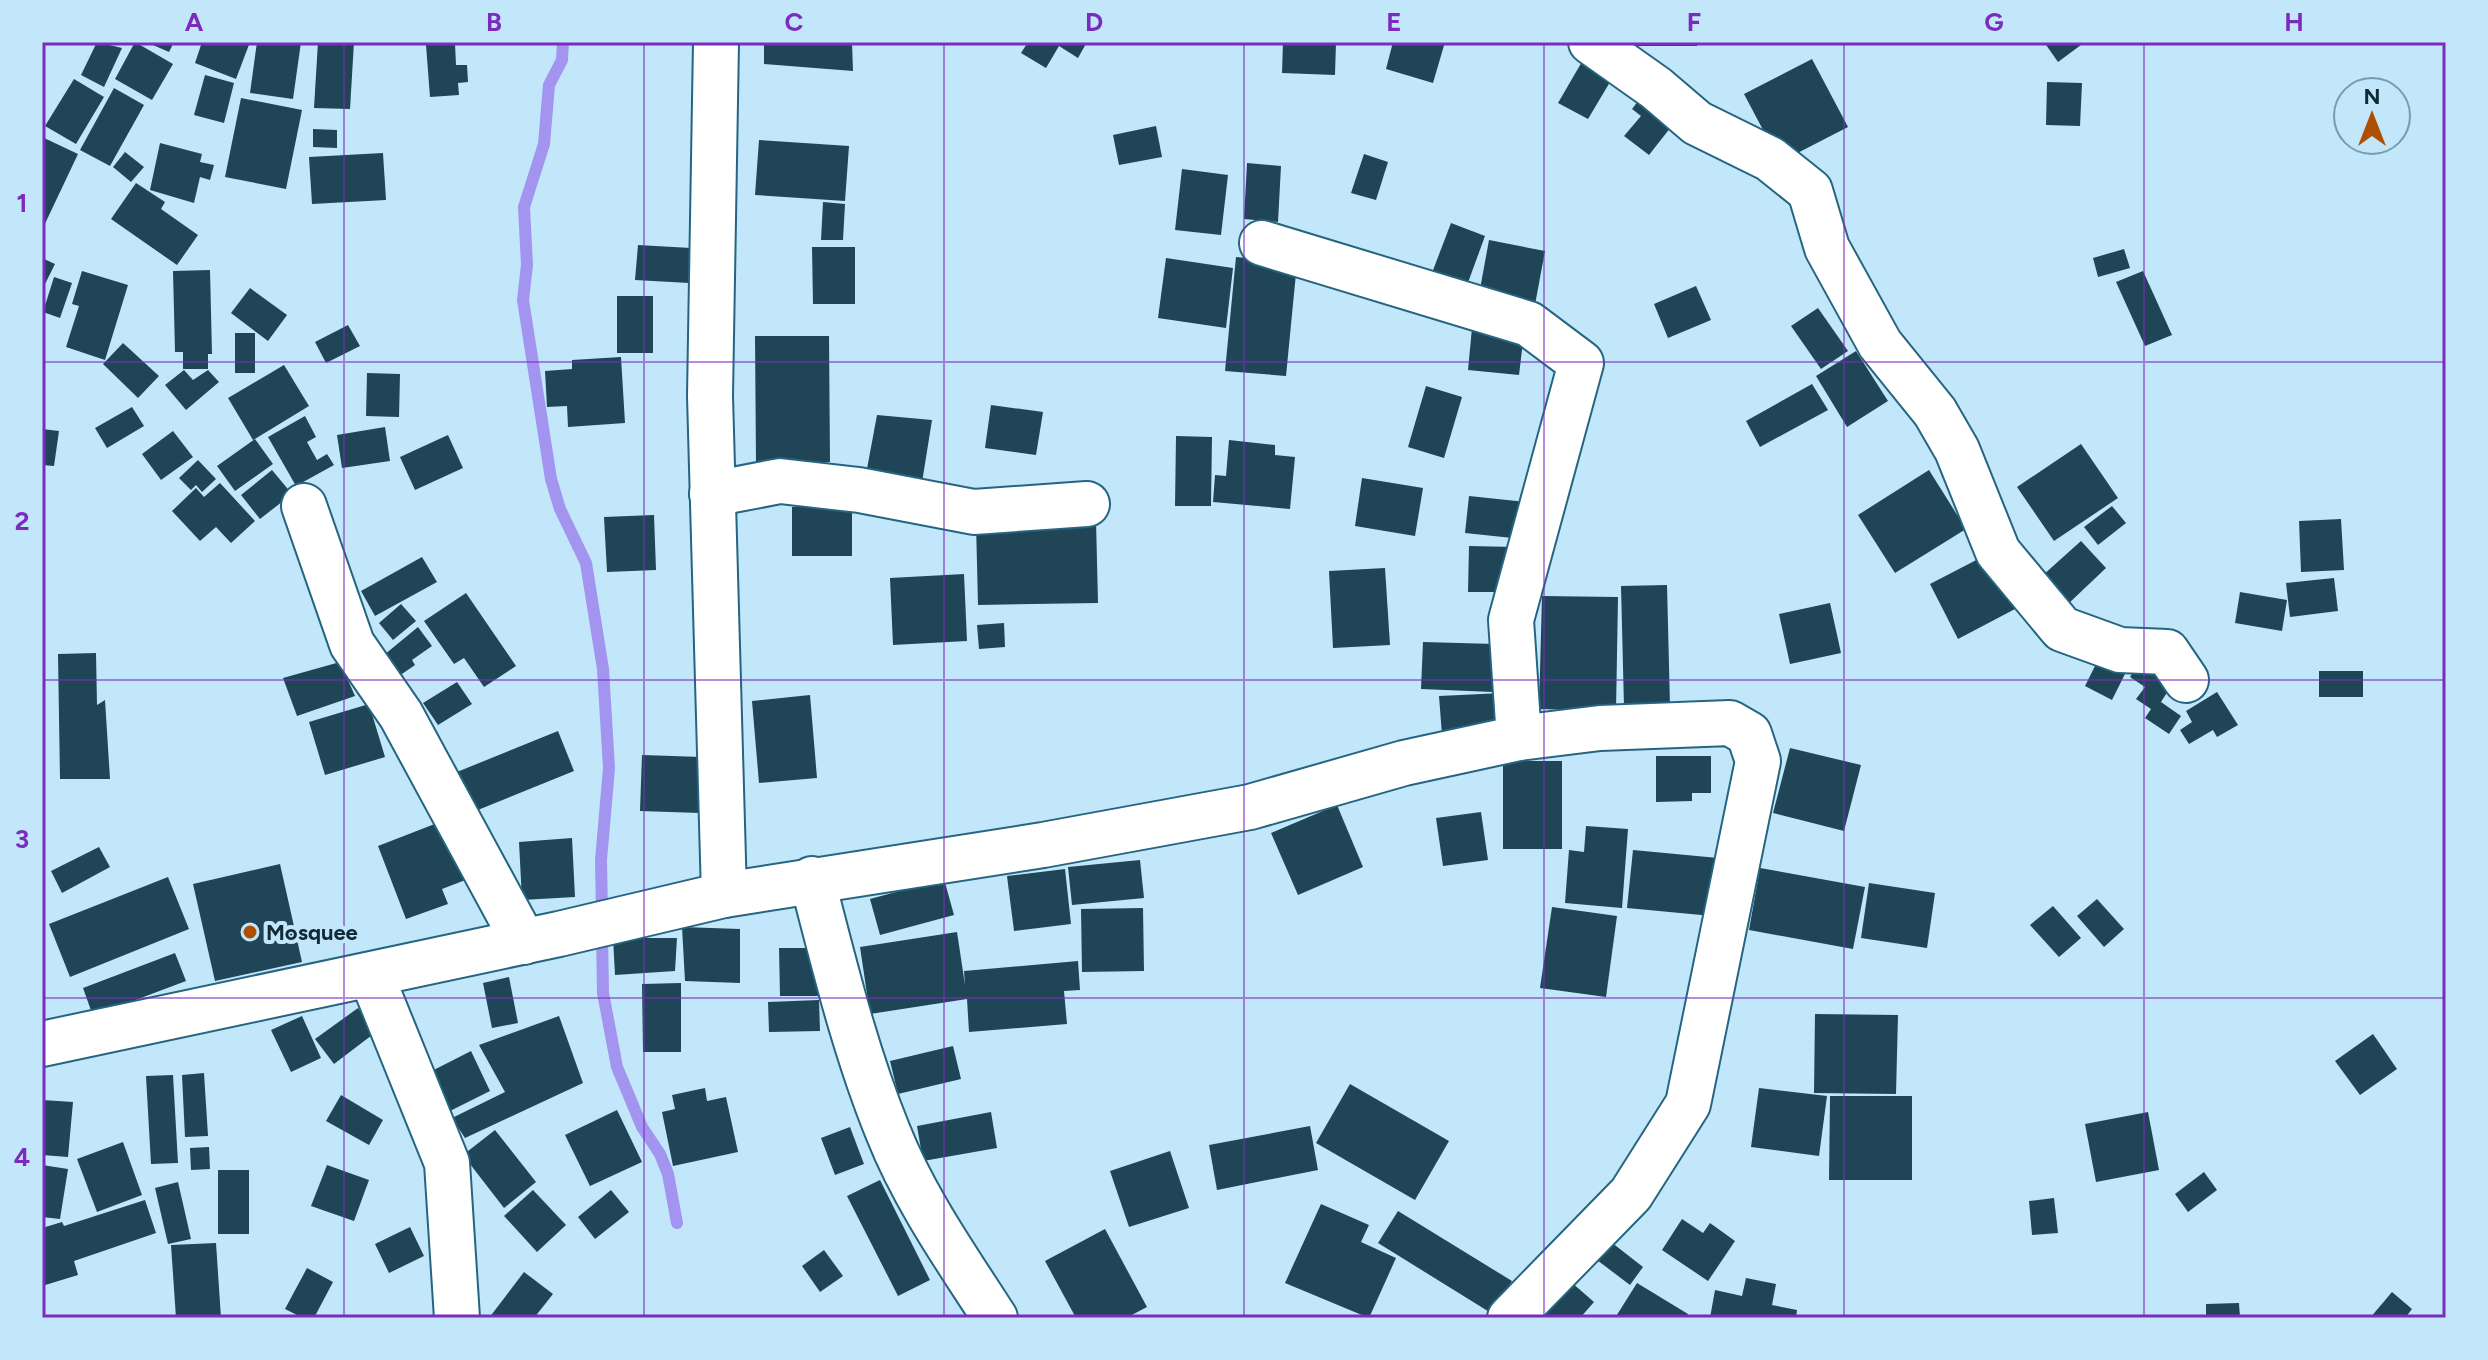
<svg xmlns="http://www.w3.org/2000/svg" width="2488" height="1360" font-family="Figtree,sans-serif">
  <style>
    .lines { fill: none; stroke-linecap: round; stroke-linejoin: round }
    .stream { stroke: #a294ef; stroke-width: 12 }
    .building { fill: #1f4556 }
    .minor-casing { stroke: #256580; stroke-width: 48 }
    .minor { stroke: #fff; stroke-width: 44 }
    .grid { fill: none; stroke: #7b2cbf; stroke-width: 2; stroke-opacity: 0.55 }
    .poi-dot { fill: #ad4e00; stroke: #c2e7fa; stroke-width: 3 }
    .labels { text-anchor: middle; stroke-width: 8; stroke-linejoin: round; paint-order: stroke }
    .poi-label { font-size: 22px; font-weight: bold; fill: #102a36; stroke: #c2e7fa; text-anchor: start }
    .neatline { fill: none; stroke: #7b2cbf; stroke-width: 3 }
    .grid-label { font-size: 26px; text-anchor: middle; font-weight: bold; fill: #7b2cbf }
  </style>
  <rect width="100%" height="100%" fill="#c2e7fa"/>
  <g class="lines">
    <!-- stream -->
    <g class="stream">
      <path d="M563,42l-1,18 -13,25 -5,59 -20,63 3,58 -4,35 28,179 9,30 26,54 17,106 6,99 -8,92 1,54"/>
      <path d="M602,933l1,60 14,74 25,60 18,27 8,20 9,49"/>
    </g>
  </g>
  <!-- building -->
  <g class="building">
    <path d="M97,42l25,6 -18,39 -23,-12z"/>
    <path d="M135,42l38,22 -21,36 -37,-21z"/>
    <path d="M146,42h28l-5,10z"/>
    <path d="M202,42h48l-14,37 -41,-16z"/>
    <path d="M257,42h44l-8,57 -43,-6z"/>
    <path d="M318,42h36l-4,67 -36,-1z"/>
    <path d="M764,42h88l1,29 -89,-7z"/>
    <path d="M1028,42h59l-9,16 -19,-12 -13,22 -25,-15z"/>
    <path d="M1283,42h53l-1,33 -53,-2z"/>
    <path d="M1393,42h52l-12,41 -47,-14z"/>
    <rect x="1633" y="42" width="64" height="4"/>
    <path d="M2044,42h41l-27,20z"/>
    <path d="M455,44l1,21h11l1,17 -10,1 1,12 -29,2 -4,-52z"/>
    <path d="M1812,59l36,68 -68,35 -36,-68z"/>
    <path d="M1583,60l30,17 -25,42 -30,-16z"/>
    <path d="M205,75l29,8 -10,40 -30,-8z"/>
    <path d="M74,79l30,18 -28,47 -31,-18z"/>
    <path d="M2047,82l35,1 -2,43 -34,-1z"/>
    <path d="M114,88l30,17 -34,61 -30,-16z"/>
    <path d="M1645,92l33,26 -29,37 -25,-19 17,-20 -9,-7z"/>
    <path d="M241,98l61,12 -16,79 -61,-12z"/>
    <path d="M1156,126l6,31 -43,8 -6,-30z"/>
    <path d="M313,129l24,1v18l-24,-1z"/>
    <path d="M42,137l36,17 -36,76z"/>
    <path d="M759,140l90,6 -4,55 -90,-6z"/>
    <path d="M160,143l42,11 -2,8 14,3 -4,15 -10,-3 -6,26 -44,-13z"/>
    <path d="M125,152l19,15 -13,15 -18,-15z"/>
    <path d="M383,153l3,47 -74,4 -3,-47z"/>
    <path d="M1364,154l24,8 -12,38 -25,-7z"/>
    <path d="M1247,163l34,3 -3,56 -34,-3z"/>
    <path d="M1182,169l46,6 -7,60 -46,-5z"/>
    <path d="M136,183l29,19 -4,7 37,26 -21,30 -66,-46z"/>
    <path d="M823,202l22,2 -2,36h-22z"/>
    <path d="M1451,223l34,13 -23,63 -35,-13z"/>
    <path d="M1489,240l56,11 -11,59 -56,-10z"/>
    <path d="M638,245l53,3 -2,35 -54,-3z"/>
    <path d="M812,247h43v57h-42z"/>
    <path d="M2124,249l6,19 -32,9 -5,-19z"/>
    <path d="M1236,257l61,6 -11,113 -61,-5z"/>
    <path d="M42,258l13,6 -13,26z"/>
    <path d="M1166,258l67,10 -7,60 -68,-10z"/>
    <path d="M210,270l2,84h-4v15h-25v-17h-8l-2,-81z"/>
    <path d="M82,271l46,14 -23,75 -39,-13 13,-41 -7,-2z"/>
    <path d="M2143,271l29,64 -27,11 -29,-64z"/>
    <path d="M54,277l18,6 -12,35 -17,-6z"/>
    <path d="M1696,286l15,34 -43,18 -14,-34z"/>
    <path d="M250,288l37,27 -19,26 -37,-28z"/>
    <rect x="617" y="296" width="36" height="57"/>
    <path d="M1818,308l30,43 -27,18 -30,-43z"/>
    <path d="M348,325l12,21 -34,17 -11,-21z"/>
    <path d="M1472,328l52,5 -5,42 -51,-5z"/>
    <rect x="235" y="333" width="20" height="40"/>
    <path d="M755,336h74l1,126 -74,1z"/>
    <path d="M123,343l36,33 -21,22 -35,-34z"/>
    <path d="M1856,351l32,50 -41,26 -31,-51z"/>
    <path d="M621,357l4,66 -57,4 -1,-21 -20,1 -2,-36 27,-2v-9z"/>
    <path d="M284,365l25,41 -56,34 -25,-42z"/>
    <path d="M184,370l9,10 15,-10 11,12 -33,28 -21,-25z"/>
    <path d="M367,373l33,1 -1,43 -33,-1z"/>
    <path d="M1812,384l16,26 -68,37 -14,-26z"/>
    <path d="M1426,386l36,11 -18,61 -36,-11z"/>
    <path d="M991,405l52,7 -7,43 -51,-7z"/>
    <path d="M132,407l12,19 -37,22 -12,-20z"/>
    <path d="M877,415l55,5 -12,75 -56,-10z"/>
    <path d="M305,416l11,21 -9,5 10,18 10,-6 7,11 -38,21 -28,-49z"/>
    <path d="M385,427l5,34 -48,7 -5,-33z"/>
    <path d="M42,429l17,2 -5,35 -12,-1z"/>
    <path d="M173,431l20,26 -32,23 -19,-26z"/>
    <path d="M448,435l15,33 -48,22 -15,-33z"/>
    <path d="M1176,436l36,1 -1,69h-36z"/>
    <path d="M255,439l18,25 -38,27 -18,-25z"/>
    <path d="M1229,440l46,5v10l20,2 -5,52 -77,-7 2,-27 11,1z"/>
    <path d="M2081,444l37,54 -64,43 -37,-54z"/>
    <path d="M198,460l18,19 -14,13 -6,-7 -5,5 -12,-12z"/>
    <path d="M272,470l20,24 -32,25 -19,-24z"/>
    <path d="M1929,470l37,59 -71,44 -37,-58z"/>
    <path d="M1362,478l61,10 -8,48 -60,-10z"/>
    <path d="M220,483l35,38 -24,22 -15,-16 -16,14 -28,-30 24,-23 8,9z"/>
    <path d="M1469,496l58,6 -5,37 -57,-6z"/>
    <path d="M2112,506l14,17 -28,22 -14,-18z"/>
    <rect x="792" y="507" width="60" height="49"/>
    <path d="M654,515l2,55 -49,2 -3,-55z"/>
    <path d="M2341,519l3,51 -43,2 -2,-51z"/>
    <path d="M1096,520l2,83 -120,2 -2,-82z"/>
    <path d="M2081,541l25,27 -38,36 -26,-28z"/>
    <path d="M1469,546l46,1 -1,45h-46z"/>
    <path d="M1986,555l29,54 -57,30 -28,-55z"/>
    <path d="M422,557l15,25 -62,34 -14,-25z"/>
    <path d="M1385,568l5,77 -57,3 -4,-77z"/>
    <path d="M964,574l3,67 -74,4 -3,-67z"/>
    <path d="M2334,578l4,33 -48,6 -4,-34z"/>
    <path d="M1667,585l3,121 -46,1 -3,-121z"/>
    <path d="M2240,592l47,8 -5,31 -47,-8z"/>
    <path d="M466,593l50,73 -32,21 -20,-29 -10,6 -30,-43z"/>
    <path d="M1542,596l76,1 -2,114 -77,-2z"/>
    <path d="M1830,603l11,50 -51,11 -11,-50z"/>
    <path d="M401,604l15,17 -23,19 -14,-17z"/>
    <path d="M1004,623l1,24 -26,2 -2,-24z"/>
    <path d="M418,627l14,19 -20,14 3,5 -16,11 -15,-21z"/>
    <path d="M1423,642l72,2 -2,48 -72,-3z"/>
    <path d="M96,653l1,52 8,-5 5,79h-50l-2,-125z"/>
    <path d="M2145,654l32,23 -16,25 20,14 -12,18 -24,-16 6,-9 -15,-10 9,-12 -15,-10z"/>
    <path d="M2099,658l27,14 -14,28 -27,-14z"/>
    <path d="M340,662l15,34 -58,20 -14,-38z"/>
    <rect x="2319" y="671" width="44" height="26"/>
    <path d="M457,682l15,22 -34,21 -15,-22z"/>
    <path d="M2217,692l21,33 -21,12 -4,-7 -24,14 -9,-14 12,-8 -6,-11z"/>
    <path d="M1503,693l2,39 -63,3 -3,-39z"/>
    <path d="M810,695l7,83 -58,5 -7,-82z"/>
    <path d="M369,704l16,53 -60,18 -16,-53z"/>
    <path d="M558,731l16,40 -101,41 -16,-40z"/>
    <path d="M1790,748l71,17 -17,66 -71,-18z"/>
    <path d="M642,755l60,2 -2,56 -60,-2z"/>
    <path d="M1656,756h55v37h-19v8l-36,1z"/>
    <rect x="1503" y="761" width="59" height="88"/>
    <path d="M1337,805l26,62 -65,28 -27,-62z"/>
    <path d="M1481,812l7,48 -45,6 -7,-48z"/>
    <path d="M445,820l23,59 -26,10 6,15 -42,15 -28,-73z"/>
    <path d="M1586,826l42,3 -6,79 -57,-5 4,-53 15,2z"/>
    <path d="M572,838l3,59 -53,3 -3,-58z"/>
    <path d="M99,847l11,20 -48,26 -11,-22z"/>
    <path d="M1633,850l85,8 -6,58 -85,-8z"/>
    <path d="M1140,860l4,38 -72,7 -4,-38z"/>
    <path d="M280,864l22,98 -87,19 -22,-97z"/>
    <path d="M1760,868l105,19 -12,62 -104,-19z"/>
    <path d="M1065,869l6,55 -57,7 -7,-55z"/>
    <path d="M168,877l21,52 -119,48 -21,-53z"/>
    <path d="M944,879l10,36 -74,20 -10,-36z"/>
    <path d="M1869,883l66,10 -8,55 -66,-10z"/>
    <path d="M2097,899l27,30 -20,18 -27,-31z"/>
    <path d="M2053,906l28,32 -22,19 -29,-32z"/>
    <path d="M1552,907l65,9 -11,81 -66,-9z"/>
    <path d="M1143,908l1,63 -62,1 -1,-63z"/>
    <path d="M682,927l58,2v54l-55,-2z"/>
    <path d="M957,932l8,53 -1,-14 114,-10 2,29 -16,1 3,33 -98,8 -2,-33 -97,15 -10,-67z"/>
    <path d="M613,938h64l-2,33 -60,4z"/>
    <path d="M779,948h40l1,48h-40z"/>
    <path d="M175,953l11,28 -93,35 -10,-28z"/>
    <path d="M509,977l9,46 -26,5 -9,-45z"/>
    <path d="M681,983v69h-38l-1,-68z"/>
    <path d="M819,1000l1,31 -51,1 -1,-30z"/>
    <path d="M358,1008l18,24 -42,32 -19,-25z"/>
    <path d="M1815,1014l83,1 -2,79 -82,-1z"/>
    <path d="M302,1016l19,42 -30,14 -20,-42z"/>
    <path d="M559,1016l24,67 -118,55 -13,-20 53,-26 -26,-47z"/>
    <path d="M2373,1034l24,35 -37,26 -25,-34z"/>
    <path d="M953,1046l8,33 -63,15 -8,-33z"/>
    <path d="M471,1051l19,40 -48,24 -20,-39z"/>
    <path d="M204,1073l4,63 -23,1 -3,-62z"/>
    <path d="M173,1075l5,88 -27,1 -5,-88z"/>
    <path d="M1350,1084l99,57 -34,59 -99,-57z"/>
    <path d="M705,1088l2,13 19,-4 12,55 -65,14 -11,-54 13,-3 -3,-14z"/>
    <path d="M1759,1088l68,8 -8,60 -68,-9z"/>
    <path d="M341,1095l42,25 -14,25 -43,-24z"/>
    <path d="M1830,1096h82v84h-83z"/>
    <path d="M42,1100l31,2 -5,55 -26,-2z"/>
    <path d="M617,1110l25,52 -52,24 -25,-51z"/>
    <path d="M991,1112l6,36 -74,13 -6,-35z"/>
    <path d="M2148,1112l11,58 -63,12 -11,-58z"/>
    <path d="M1310,1126l8,44 -101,20 -8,-45z"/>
    <path d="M850,1127l14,37 -29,11 -14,-37z"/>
    <path d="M495,1130l41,52 -32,26 -41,-53z"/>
    <path d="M123,1142l19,53 -45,17 -20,-53z"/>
    <path d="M209,1147l1,22 -19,1 -1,-22z"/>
    <path d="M1170,1151l19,57 -60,19 -19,-56z"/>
    <path d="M42,1165l26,4 -8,50 -18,-2z"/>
    <path d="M327,1165l42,15 -15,41 -43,-15z"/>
    <rect x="218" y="1170" width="31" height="64"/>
    <path d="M2204,1172l13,18 -29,22 -13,-18z"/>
    <path d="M880,1180l50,100 -32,16 -51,-100z"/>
    <path d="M178,1182l13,57 -23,5 -13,-56z"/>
    <path d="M533,1190l33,35 -29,27 -33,-36z"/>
    <path d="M611,1190l18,22 -34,27 -17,-22z"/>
    <path d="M2054,1198l4,35 -26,2 -3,-34z"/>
    <path d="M145,1200l11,33 -82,28 4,14 -36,11v-58l20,-6 2,4z"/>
    <path d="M1321,1204l48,21 -8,17 35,16 -27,60 -84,-35z"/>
    <path d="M1398,1211l114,70 -21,32 -113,-70z"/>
    <path d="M1682,1219l21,14 7,-10 25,18 -27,40 -46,-31z"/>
    <path d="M410,1227l14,29 -35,17 -14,-29z"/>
    <path d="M1105,1229l42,78 -21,11h-50l-31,-57z"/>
    <path d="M1611,1242l32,25 -13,18 -33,-25z"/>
    <path d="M216,1243l5,75h-45l-5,-73z"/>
    <path d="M824,1250l19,26 -23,16 -18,-26z"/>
    <path d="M307,1268l26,14 -19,36h-11l-18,-9z"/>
    <path d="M524,1272l29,22 -19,24h-45z"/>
    <path d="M1746,1278l30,6 -4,21 25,5 -1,8h-86l5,-28 27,6z"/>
    <path d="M1571,1282l23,20 -14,16h-39z"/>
    <path d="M1637,1283l51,31 -2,4h-71z"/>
    <path d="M2392,1292l20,17 -7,9h-35z"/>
    <path d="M2239,1303l1,15h-34v-14z"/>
  </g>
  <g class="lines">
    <!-- minor casing -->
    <g class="minor-casing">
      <g id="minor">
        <path d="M716,42l-6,354 14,499"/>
        <path d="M1591,42l65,46 41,35 73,36 40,32 17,57 53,96 55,68 22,38 41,102 64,77 58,21 47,2 19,28"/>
        <path d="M1262,243l267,81 52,39 -70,257 8,118"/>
        <path d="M712,494l68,-13 79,9 115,22 113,-8"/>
        <path d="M304,506l48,138 49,71 123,227"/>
        <path d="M812,879c22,85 43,172 76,253 26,66 69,127 107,186"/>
        <path d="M371,975l76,188 10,155"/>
        <path d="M42,1044l517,-110 165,-39 319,-50 207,-38 154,-44 115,-25 81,-10 130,-5 19,11 9,27 -70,343 -57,90 -121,124"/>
      </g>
    </g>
    <!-- minor -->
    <use href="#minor" class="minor"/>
  </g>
  <!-- grid -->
  <path class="grid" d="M344,42v1276M644,42v1276M944,42v1276M1244,42v1276M1544,42v1276M1844,42v1276M2144,42v1276M42,362h2404M42,680h2404M42,998h2404"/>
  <!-- markers -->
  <circle class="poi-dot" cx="250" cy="932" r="8"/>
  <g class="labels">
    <!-- poi labels -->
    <g class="poi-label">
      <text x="266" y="940">Mosquee</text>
    </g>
  </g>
  <!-- border -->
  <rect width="2488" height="1360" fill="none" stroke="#c2e7fa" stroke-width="88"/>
  <!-- north arrow -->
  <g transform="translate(2372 116)"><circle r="38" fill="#c2e7fa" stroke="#7b9bac" stroke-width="2"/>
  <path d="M0-6L14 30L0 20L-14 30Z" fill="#ad4e00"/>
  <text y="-12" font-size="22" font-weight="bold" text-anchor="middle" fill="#102a36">N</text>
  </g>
  <rect x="44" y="44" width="2400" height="1272" class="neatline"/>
  <g class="grid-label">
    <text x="194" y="31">A</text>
    <text x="494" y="31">B</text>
    <text x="794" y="31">C</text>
    <text x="1094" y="31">D</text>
    <text x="1394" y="31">E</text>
    <text x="1694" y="31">F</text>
    <text x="1994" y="31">G</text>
    <text x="2294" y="31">H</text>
    <text x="22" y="212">1</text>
    <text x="22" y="530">2</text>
    <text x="22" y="848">3</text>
    <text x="22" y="1166">4</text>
  </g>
</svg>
